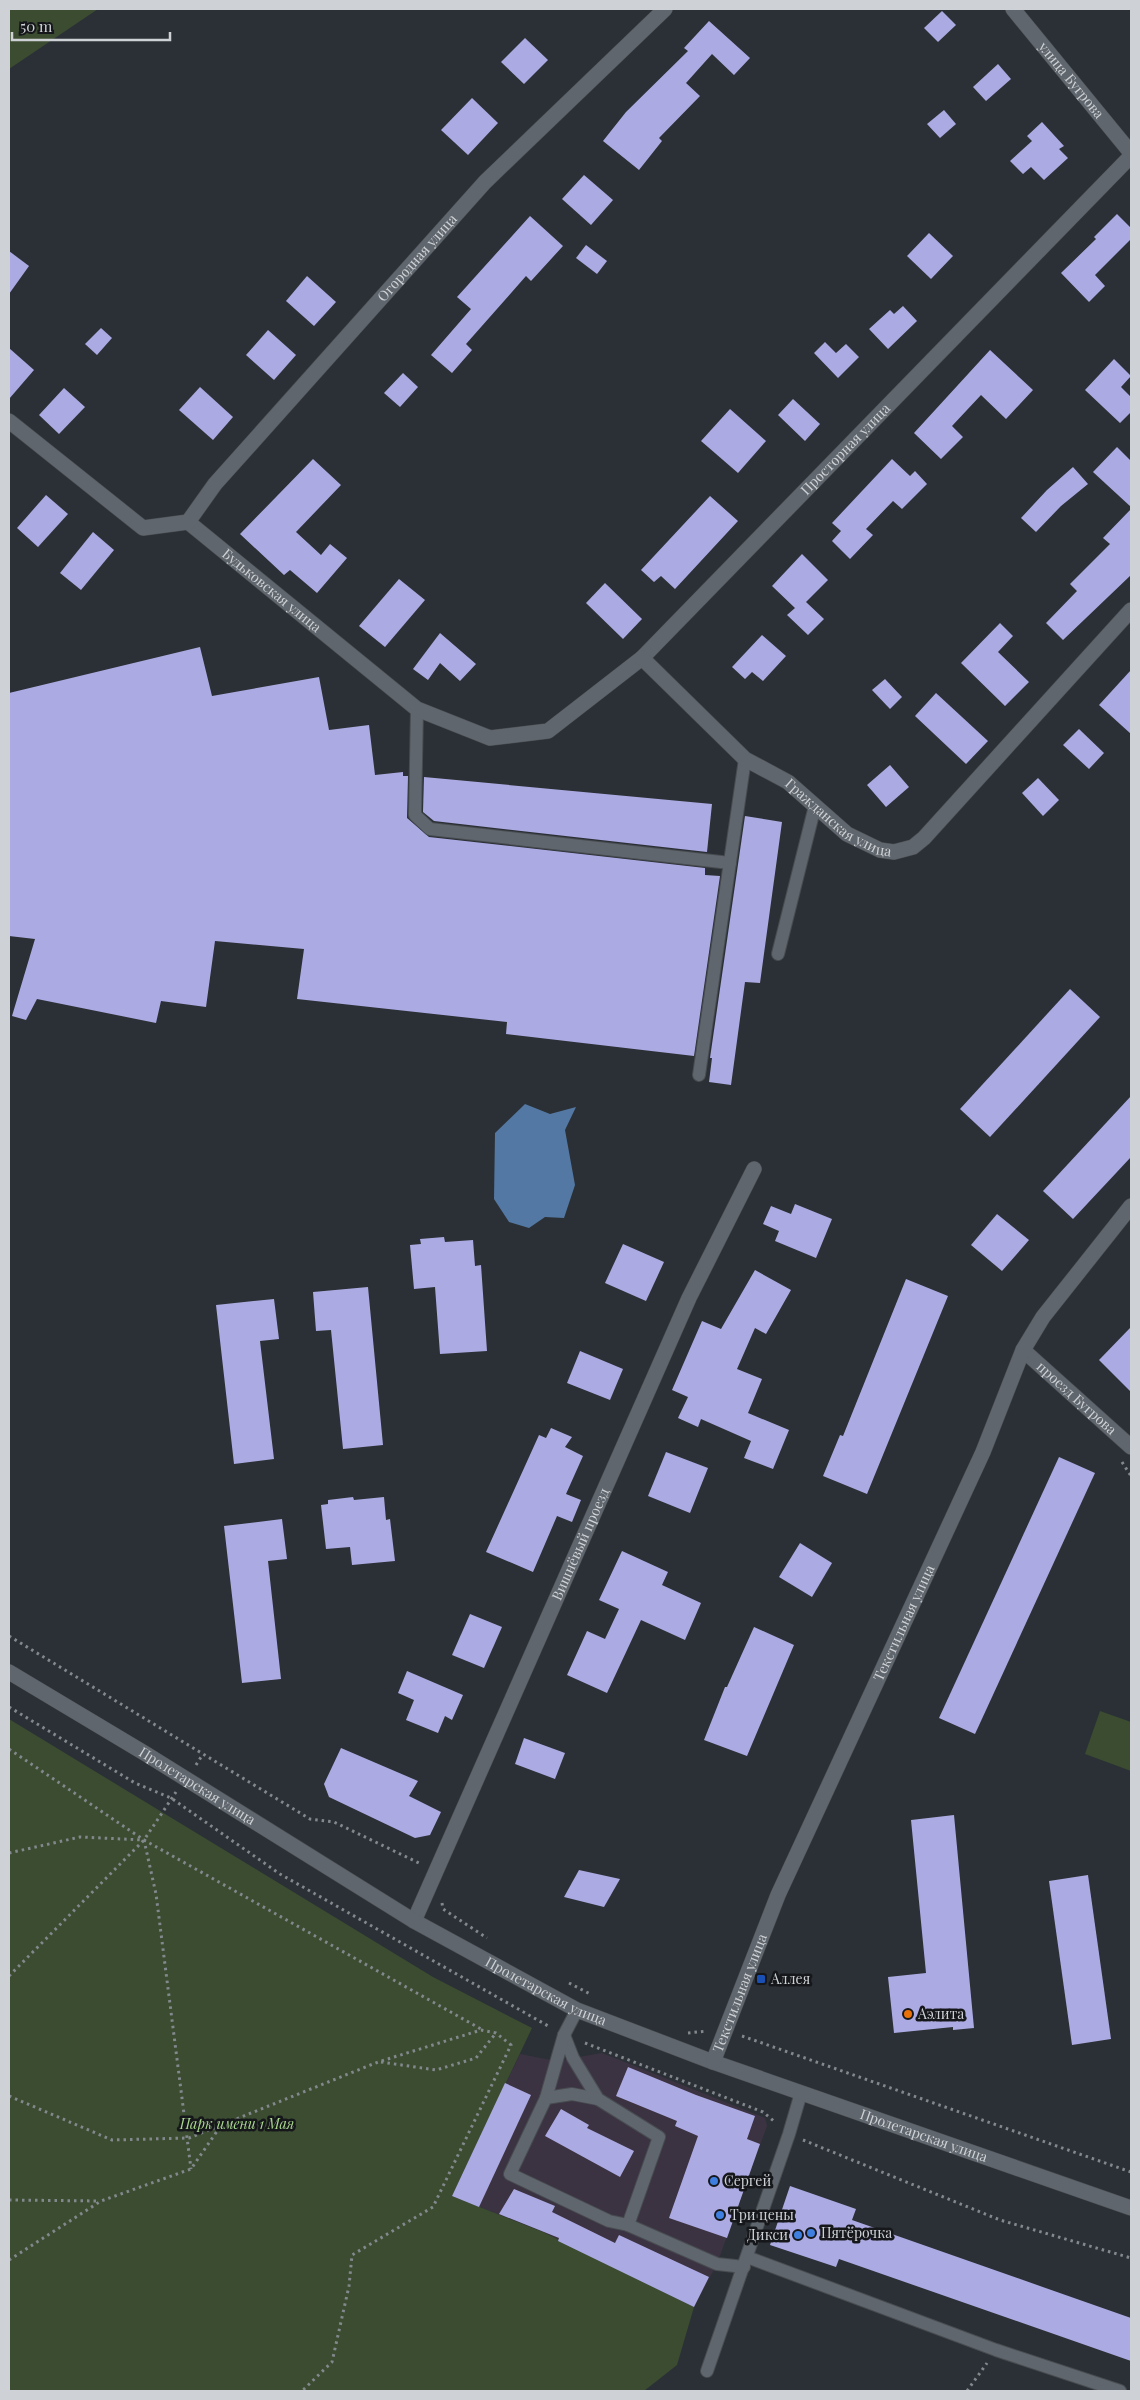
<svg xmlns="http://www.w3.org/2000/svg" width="1140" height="2400" font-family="'Playfair Display',serif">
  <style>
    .commercial { fill: #3c3342 }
    .green { fill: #3b4c31 }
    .water { fill: #5378a3 }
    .building { fill: #acaae2 }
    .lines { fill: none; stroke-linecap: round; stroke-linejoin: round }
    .lane-casing { stroke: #474c51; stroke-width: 14 }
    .street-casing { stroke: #474c51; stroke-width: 16 }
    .secondary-casing { stroke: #474c51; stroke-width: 16 }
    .path { stroke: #83888d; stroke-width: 3; stroke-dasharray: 2.5 4; stroke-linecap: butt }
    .lane { stroke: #60666d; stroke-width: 12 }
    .street { stroke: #60666d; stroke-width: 15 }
    .secondary { stroke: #60666d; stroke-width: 15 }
    .transit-dot { fill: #1a4fb4; stroke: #15171a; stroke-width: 2 }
    .food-dot { fill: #e8710a; stroke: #15171a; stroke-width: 2 }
    .shop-dot { fill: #3f7fe0; stroke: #15171a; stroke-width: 2 }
    .labels { text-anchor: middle; stroke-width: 5; stroke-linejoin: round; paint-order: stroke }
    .street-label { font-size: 14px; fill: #ced2d6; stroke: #15171a }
    .poi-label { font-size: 14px; fill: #ced2d6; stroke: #15171a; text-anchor: start }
    .park-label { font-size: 14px; font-style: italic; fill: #aad88f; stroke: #15171a }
  </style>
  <rect width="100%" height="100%" fill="#2b3036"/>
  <!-- commercial -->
  <path class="commercial" d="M602,2053l163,65 2,8 -50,138 -23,43 -151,-75 -91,-36 68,-142 36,7z"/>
  <!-- green -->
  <g class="green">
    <path d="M9,9h89l-89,60z"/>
    <path d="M1100,1711l31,11v49l-46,-17z"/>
    <path d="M9,1719l424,258 99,51 -80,168 91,36 151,75 -17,58 -33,26h-635z"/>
  </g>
  <!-- water -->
  <path class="water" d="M525,1104l25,10 26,-7 -11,23 10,55 -11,33 -19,-1 -16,11 -20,-6 -15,-23 1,-66z"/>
  <!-- building -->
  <g class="building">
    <path d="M942,11l14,14 -18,17 -14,-14z"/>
    <path d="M709,21l41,37 -16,17 -22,-21 -26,29 14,13 -41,42 3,3 -23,29 -36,-29 23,-29 62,-61 -4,-3z"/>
    <path d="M525,38l23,22 -24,24 -23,-22z"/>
    <path d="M998,64l13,15 -25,22 -13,-14z"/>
    <path d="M472,98l26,25 -30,32 -27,-25z"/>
    <path d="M944,110l12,14 -16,14 -13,-14z"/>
    <path d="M1042,122l22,24 -5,3 9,9 -24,22 -13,-13 -8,7 -13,-13 22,-20 -5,-5z"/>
    <path d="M584,175l29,25 -22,25 -29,-26z"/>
    <path d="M1117,214l14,14v11l-36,36 10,11 -16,16 -28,-29 35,-34 -2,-2z"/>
    <path d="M530,216l33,30 -32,35 -5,-5 -60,68 6,6 -20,23 -21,-18 40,-46 -14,-12z"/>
    <path d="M929,233l24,23 -22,23 -24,-23z"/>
    <path d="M586,245l21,16 -10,13 -21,-16z"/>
    <path d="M9,251l20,15 -20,28z"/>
    <path d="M307,276l29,26 -22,24 -28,-25z"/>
    <path d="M903,306l14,15 -29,28 -19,-20 21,-19 4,4z"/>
    <path d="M101,328l11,10 -15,17 -12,-11z"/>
    <path d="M268,330l28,25 -22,25 -28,-25z"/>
    <path d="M825,342l11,11 10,-9 13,13 -21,21 -24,-25z"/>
    <path d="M9,348l25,22 -25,29z"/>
    <path d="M990,350l43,40 -27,29 -25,-24 -29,31 11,11 -22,22 -27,-26z"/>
    <path d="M1114,359l17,17 -10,11 10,10v15l-11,11 -35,-33z"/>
    <path d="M403,373l15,14 -18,20 -16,-14z"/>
    <path d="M200,387l33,30 -20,23 -34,-30z"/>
    <path d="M64,388l21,19 -26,27 -20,-19z"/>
    <path d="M793,399l27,25 -15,17 -27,-26z"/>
    <path d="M730,409l36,32 -28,32 -37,-32z"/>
    <path d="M1117,447l14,14v46l-38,-35z"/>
    <path d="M313,459l28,26 -45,47 25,23 9,-11 17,14 -30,35 -27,-23 -6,5 -44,-41z"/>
    <path d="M892,459l18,17 5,-5 12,13 -25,25 -9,-8 -27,28 7,6 -23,24 -18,-18 9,-10 -9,-8z"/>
    <path d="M1073,467l15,17 -27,22 -25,26 -15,-14 26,-28z"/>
    <path d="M46,495l22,19 -30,33 -21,-19z"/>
    <path d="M710,496l28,25 -63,68 -14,-13 -7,6 -13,-12z"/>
    <path d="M1131,509v66l-68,65 -17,-17 31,-32 -7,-7 40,-40 -7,-6z"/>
    <path d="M93,532l21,18 -33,40 -21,-17z"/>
    <path d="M802,554l26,26 -22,22 18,17 -16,16 -21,-20 8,-7 -23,-22z"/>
    <path d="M399,579l26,21 -40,47 -26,-21z"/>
    <path d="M605,583l37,36 -19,20 -37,-36z"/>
    <path d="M1000,623l13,13 -15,16 31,30 -24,24 -44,-43z"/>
    <path d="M440,633l36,31 -16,17 -20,-18 -12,17 -15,-11z"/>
    <path d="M762,635l24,21 -23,25 -11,-9 -7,7 -13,-12z"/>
    <path d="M200,647l12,49 107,-19 10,53 40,-5 6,50 28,-3v4h5l-1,42 22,19 276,31v7l15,1 -26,180 -188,-22 1,-12 -210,-23 7,-50 -89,-8 -9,66 -45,-6 -5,22 -119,-24 -11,21 -14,-4 23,-77 -26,-3v-243z"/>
    <path d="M1131,670v64l-32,-29z"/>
    <path d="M885,679l17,18 -12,12 -18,-19z"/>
    <path d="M936,693l52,48 -22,23 -51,-48z"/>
    <path d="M1079,729l25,24 -15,16 -26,-24z"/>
    <path d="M890,765l19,22 -23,20 -19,-22z"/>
    <path d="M424,777l288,27 -5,48 -273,-31 -11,-9z"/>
    <path d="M1038,778l21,22 -16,16 -21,-23z"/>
    <path d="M745,816l37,6 -22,161 -15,-1 -14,103 -22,-3 3,-24h-2z"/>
    <path d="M1070,989l30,28 -110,120 -30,-28z"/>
    <path d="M1131,1096v61l-58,62 -30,-28z"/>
    <path d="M795,1204l37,15 -16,39 -41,-17 4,-10 -16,-7 8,-18 20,8z"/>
    <path d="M997,1214l32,26 -27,31 -31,-26z"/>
    <path d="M444,1237l1,5 28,-2 2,26 6,-1 6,86 -47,3 -5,-67 -21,2 -4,-44 11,-1 -1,-5z"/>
    <path d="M623,1244l41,18 -18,39 -41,-18z"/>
    <path d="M755,1270l36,20 -25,44 -11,-6 -18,41 25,10 -14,34 41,17 -16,39 -29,-11 7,-17 -50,-22 -3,8 -20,-9 10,-21 -16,-7 30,-69 19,8z"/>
    <path d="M906,1279l42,17 -81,198 -44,-18 17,-41 3,1z"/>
    <path d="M368,1287l15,158 -40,4 -12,-119 -15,1 -3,-39z"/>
    <path d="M274,1299l5,40 -19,2 14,118 -40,5 -18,-159z"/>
    <path d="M1131,1327v65l-32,-32z"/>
    <path d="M580,1351l43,18 -13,31 -43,-17z"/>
    <path d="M551,1428l21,9 -7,10 18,9 -17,38 15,6 -9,22 -15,-6 -24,56 -47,-20 53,-117 7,3z"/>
    <path d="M666,1452l42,16 -18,45 -42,-17z"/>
    <path d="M1059,1457l36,16 -120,261 -36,-16z"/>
    <path d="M353,1497l1,3 30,-3 2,23 4,-1 5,42 -43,4 -2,-18 -24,2 -5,-44 7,-1v-4z"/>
    <path d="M282,1519l5,40 -19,2 13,118 -39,4 -18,-157z"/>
    <path d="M800,1543l32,20 -20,34 -33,-20z"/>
    <path d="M622,1551l46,21 -6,13 39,18 -16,37 -44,-20 -34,73 -40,-18 20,-44 18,8 14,-30 -20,-9z"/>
    <path d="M470,1614l32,13 -18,41 -32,-13z"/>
    <path d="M754,1627l40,18 -47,111 -43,-16 21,-53h2z"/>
    <path d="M407,1671l56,24 -11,25 -7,-4 -7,17 -32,-13 8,-20 -16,-7z"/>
    <path d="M524,1738l41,15 -10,26 -40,-15z"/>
    <path d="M341,1748l77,33 -9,15 32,16 -11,23 -15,3 -86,-41 -5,-13z"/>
    <path d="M954,1815l20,213 -21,2v-3l-59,6 -6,-56 38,-4 -15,-153z"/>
    <path d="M579,1870l41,9 -16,28 -40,-10z"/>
    <path d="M1088,1875l23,164 -39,6 -23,-164z"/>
    <path d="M628,2067l68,28 59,21 -8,23 13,5 -33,94 -58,-20 29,-82 -23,-10 2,-5 -61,-25z"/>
    <path d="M505,2083l26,12 -52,112 -27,-11z"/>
    <path d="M561,2109l28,16 -2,3 47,23 -14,26 -75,-41z"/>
    <path d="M790,2186l66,23 -4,11 279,98v43l-292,-102 -3,8 -66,-22z"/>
    <path d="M514,2189l41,17 -3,6 63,31 4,-8 90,42 -15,30 -136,-66 1,-3 -60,-24z"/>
  </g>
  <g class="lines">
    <!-- lane casing -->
    <g class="lane-casing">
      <g id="lane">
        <path d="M417,709l-2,106 15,14 300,34"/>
        <path d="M778,954l37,-148"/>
        <path d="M699,1075l46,-316"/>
        <path d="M564,2035l9,23 25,41 61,38 -31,88"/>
        <path d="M546,2098l18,-63 13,-25"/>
        <path d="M598,2099l-26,-5 -26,4 -36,76 99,47 19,4 89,39 27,3"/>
        <path d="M747,2257l249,93 124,41"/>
        <path d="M707,2371l82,-237 12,-41"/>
      </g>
    </g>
    <!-- street casing -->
    <g class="street-casing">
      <g id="street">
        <path id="s1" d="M1013,9l118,144"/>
        <path id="s2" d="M9,421l134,107 45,-6 229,187 73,29 58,-7 94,-73 489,-502"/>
        <path id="s3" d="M188,522l27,-38 270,-302 180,-173"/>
        <path id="s4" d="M642,658l103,101 43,23 59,52 33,16 14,2 19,-5 11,-9 207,-228"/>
        <path id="s5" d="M1023,1350l108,97"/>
        <path id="s6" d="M414,1921l275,-623 65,-129"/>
      </g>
    </g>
    <!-- secondary casing -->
    <g class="secondary-casing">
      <g id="secondary">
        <path id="s7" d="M9,1672l137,82 268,167 163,89 136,52 418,146"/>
        <path id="s8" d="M713,2062l65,-167 205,-443 40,-102 20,-33 88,-111"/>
      </g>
    </g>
    <!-- path -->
    <g class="path">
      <path d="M1122,1462l9,14"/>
      <path d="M9,1636l301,183 24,3 87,42"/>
      <path d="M9,1707l126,76 36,15 109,76 270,153"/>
      <path d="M9,1749l135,91 337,189"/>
      <path d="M196,1765l7,-11"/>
      <path d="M9,1853l71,-16 64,3 12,54 35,275"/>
      <path d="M442,1903l1,6 44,29"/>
      <path d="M9,1976l135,-136 32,-48"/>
      <path d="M569,1983l23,12"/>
      <path d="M688,2033l19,-2"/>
      <path d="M742,2036l389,136"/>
      <path d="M585,2043l178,69 12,10"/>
      <path d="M381,2062l55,8 40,-12 20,-25"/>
      <path d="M9,2096l103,44 77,-2 189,-76 103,-32 15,3 15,12 -78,162 -81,48 -3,31 -17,76 -30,29"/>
      <path d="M803,2140l197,80 131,38"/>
      <path d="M9,2200l91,1"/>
      <path d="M9,2260l92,-59 90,-32 31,-45"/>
      <path d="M967,2391l20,-28"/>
    </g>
    <!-- lane -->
    <use href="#lane" class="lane"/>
    <!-- street -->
    <use href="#street" class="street"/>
    <!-- secondary -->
    <use href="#secondary" class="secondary"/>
  </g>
  <!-- markers -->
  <rect class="transit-dot" x="756" y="1974" width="10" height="10" rx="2.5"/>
  <circle class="food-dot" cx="908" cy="2014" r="5"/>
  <g class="shop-dot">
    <circle cx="714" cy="2181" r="5"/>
    <circle cx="720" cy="2215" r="5"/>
    <circle cx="811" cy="2233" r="5"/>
    <circle cx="798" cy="2235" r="5"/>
  </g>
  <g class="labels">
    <!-- street labels -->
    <g class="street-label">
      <text dy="5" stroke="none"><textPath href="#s1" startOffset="92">улица Бугрова</textPath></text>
      <text dy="5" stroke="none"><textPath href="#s3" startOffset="350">Огородная улица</textPath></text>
      <text dy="5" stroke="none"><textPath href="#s2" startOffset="1060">Просторная улица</textPath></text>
      <text dy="5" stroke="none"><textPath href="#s2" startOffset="325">Будьковская улица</textPath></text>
      <text dy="5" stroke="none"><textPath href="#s4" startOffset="256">Гражданская улица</textPath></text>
      <text dy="5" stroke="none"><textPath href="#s5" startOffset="72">проезд Бугрова</textPath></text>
      <text dy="5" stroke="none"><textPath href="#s6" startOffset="412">Вишнёвый проезд</textPath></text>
      <text dy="5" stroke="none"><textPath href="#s8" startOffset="479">Текстильная улица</textPath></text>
      <text dy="5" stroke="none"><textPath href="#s7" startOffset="220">Пролетарская улица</textPath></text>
      <text dy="5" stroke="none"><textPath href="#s7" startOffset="625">Пролетарская улица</textPath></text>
      <text dy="5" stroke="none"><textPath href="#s8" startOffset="74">Текстильная улица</textPath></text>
      <text dy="5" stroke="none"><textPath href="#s7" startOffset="1030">Пролетарская улица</textPath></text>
    </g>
    <!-- poi labels -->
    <g class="poi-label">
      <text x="771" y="1984">Аллея</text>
      <text x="918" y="2019">Аэлита</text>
      <text x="724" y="2186">Сергей</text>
      <text x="730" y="2220">Три цены</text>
      <text x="821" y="2238">Пятёрочка</text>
      <text x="788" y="2240" text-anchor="end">Дикси</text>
    </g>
    <!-- park labels -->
    <g class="park-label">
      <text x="237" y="2129">Парк имени 1 Мая</text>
    </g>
  </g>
  <!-- border -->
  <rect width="1140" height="2400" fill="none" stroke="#ced2d6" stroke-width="20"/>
  <!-- scale -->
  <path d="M12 32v8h158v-8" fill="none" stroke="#ced2d6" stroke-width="2.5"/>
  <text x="20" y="32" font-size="15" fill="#ced2d6" stroke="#15171a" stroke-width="4" paint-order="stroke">50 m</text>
</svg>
